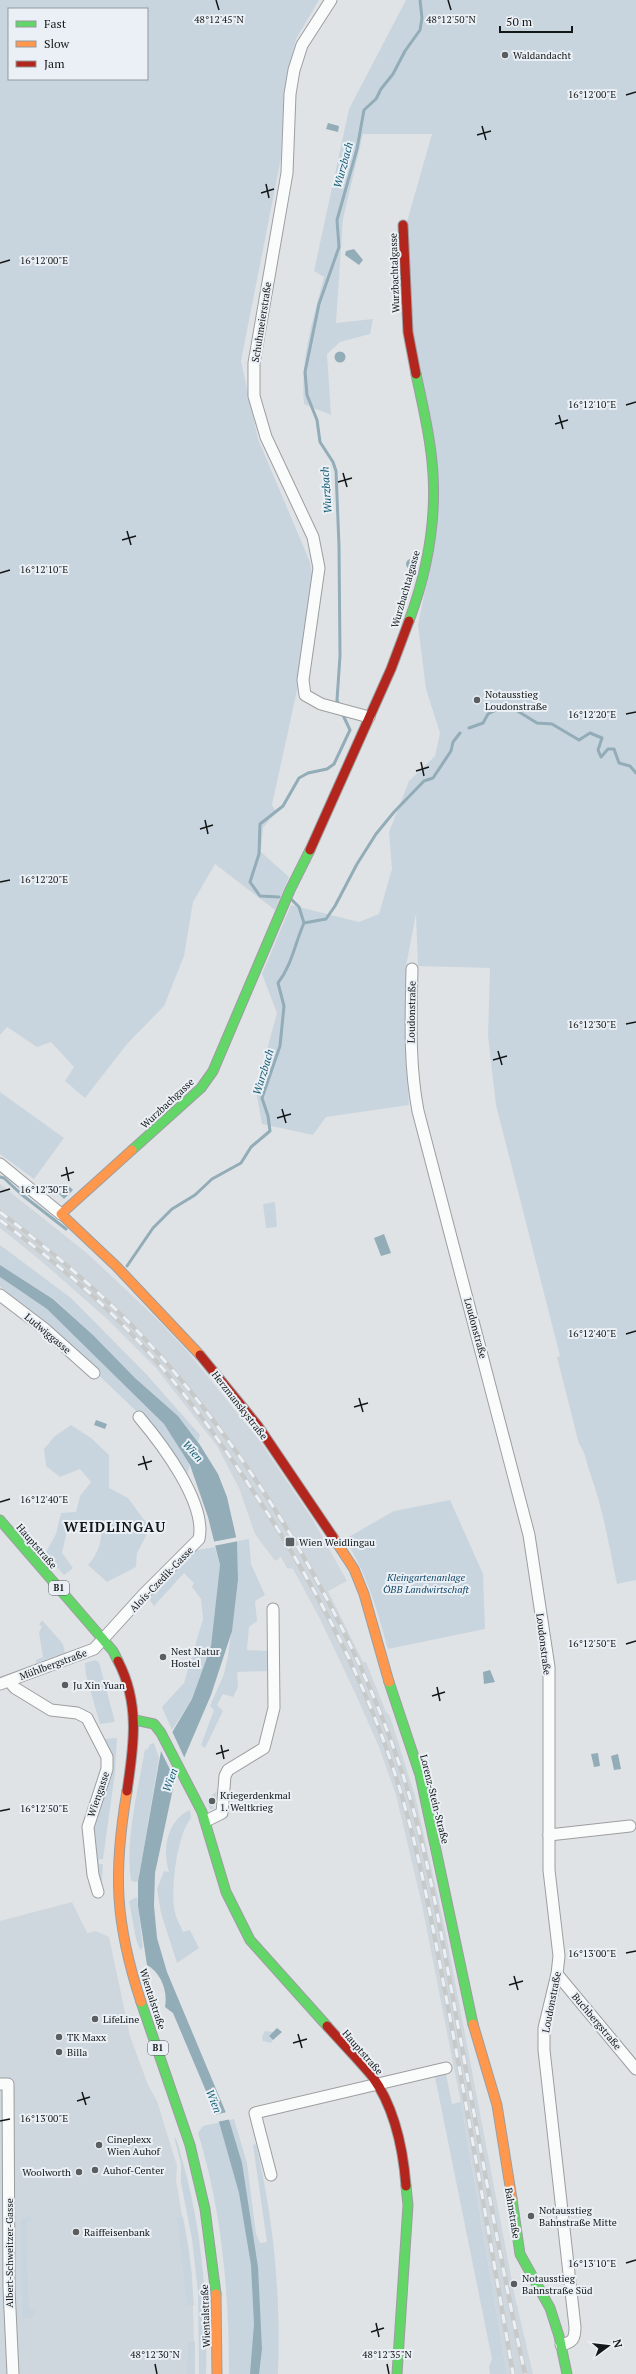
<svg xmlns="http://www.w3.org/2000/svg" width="636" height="2374" font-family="'PT Serif',serif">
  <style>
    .built { fill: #cfd7de }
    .green { fill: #c9d5de; fill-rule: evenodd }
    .water { fill: #92acb8 }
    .pier { fill: #e0e3e5 }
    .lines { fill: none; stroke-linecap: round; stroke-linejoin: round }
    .stream { stroke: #92acb8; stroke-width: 3 }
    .street-casing { stroke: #9c9ea0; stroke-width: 13 }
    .fast-casing { stroke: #9c9ea0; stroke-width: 11 }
    .slow-casing { stroke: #9c9ea0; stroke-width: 11 }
    .jam-casing { stroke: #9c9ea0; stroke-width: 11 }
    .street { stroke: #fafbfb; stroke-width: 11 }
    .fast { stroke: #63d668; stroke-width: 9 }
    .slow { stroke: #ff974d; stroke-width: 9 }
    .jam { stroke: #b3261e; stroke-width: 9 }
    .rail-casing { stroke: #c8caca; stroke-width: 4.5 }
    .rail { stroke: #eaf0f5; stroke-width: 3; stroke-dasharray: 9; stroke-linecap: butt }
    .ticks { fill: none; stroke: #141718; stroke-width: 1.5 }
    .poi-dot { fill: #5b5e60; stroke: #eaf0f5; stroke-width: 1.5 }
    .labels { text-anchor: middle; stroke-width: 4; stroke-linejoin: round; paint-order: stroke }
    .shield { fill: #eaf0f5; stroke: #54585a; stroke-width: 1 }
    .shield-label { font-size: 9px; font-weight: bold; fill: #141718 }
    .poi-label { font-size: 10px; fill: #141718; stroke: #eaf0f5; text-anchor: start }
    .street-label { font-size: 10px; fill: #141718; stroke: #eaf0f5 }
    .park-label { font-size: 10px; font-style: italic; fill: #134767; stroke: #eaf0f5 }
    .water-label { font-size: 11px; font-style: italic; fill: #125a71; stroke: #eaf0f5 }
    .district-label { font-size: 14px; font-weight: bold; letter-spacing: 1px; fill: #141718; stroke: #eaf0f5 }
    .ticks-label { font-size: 10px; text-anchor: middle; fill: #141718; stroke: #eaf0f5; stroke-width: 4; stroke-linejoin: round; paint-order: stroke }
  </style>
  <rect width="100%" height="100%" fill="#e0e3e5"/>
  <!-- built -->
  <g class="built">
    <path d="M0,1184l88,70 70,66 30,32 71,88 54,80 34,61 -19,10 35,71h3l20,50 4,4 25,80 29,128 71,373 18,77h-26l-42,-250 -43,-219 -26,-110 -17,-48 -23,-52 -36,-76 -27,-50 -6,-1 -6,-11 -6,4 -20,-27 -16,-46 -22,-42 -61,-78 -50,-50 -66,-58 -40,-32z"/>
    <path d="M72,1902l15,31 9,-2 13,6 21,99 18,49 9,16 20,65 -1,14 16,93 3,101h-195v-453z"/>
  </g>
  <!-- green -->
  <g class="green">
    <path d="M0,0h319l-23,39 -12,52 -3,67 -40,203 17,78 52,123 3,20 -10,81 -31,142 4,7 -13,16 -2,24 28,25 -14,33 -60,-46 -22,38 -9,54 -20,50 -37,38 -42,54 -20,-17 9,-14 -23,-25 -14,5 -30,-20 -7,8zM9,9h138v70h-138z"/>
    <path d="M406,0h230v1580l-19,4c-8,-38 -14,-76 -27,-111 -4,-11 -4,-20 -11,-29l-22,-87 3,-1 -64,-251 -8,-69 2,-68 -72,-2 -2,-52 -10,52v96l3,43 -83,12 -13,18 -51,-11 -6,-34 21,-77 -15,-39 29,-69 68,17 20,-8 13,-45 -3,-37 20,-51 26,-25 5,-23 -14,-44 -8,-64 19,-94 -30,-207 -1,-99 26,-91h-69l-20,85 -7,104 37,-4 -3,15 -30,8 -13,12 4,61 -27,-11c-4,-44 9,-85 20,-127l-10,-6 35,-162z"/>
    <path d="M0,1092l64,46 -30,41 -34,-25z"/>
    <path d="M275,1202l2,25 -11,1 -3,-24z"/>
    <path d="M0,1245l71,53 76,77 53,60 -2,7 -20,-26 -43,-38 -42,-43 -39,-36 -54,-34z"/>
    <path d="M0,1277l47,32 42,39 75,76 24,37 2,4 -3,10 -29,-43 -99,-95 -59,-51z"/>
    <path d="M71,1425l20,13 18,17v33l19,10 22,30 -13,25 -1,14 -29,15 -19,-17c11,-12 14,-25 14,-41l-18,-2 -17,9 -5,22 11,15 -9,7 -19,-21 11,-20 5,-21 15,-1 4,-16 11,-14 -11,-13 -20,8 -14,-11 -2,-17 11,-13z"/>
    <path d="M450,1500l33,74 2,55 -97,20c-12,-42 -20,-72 -43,-110l49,-28z"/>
    <path d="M249,1539l2,25 14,31 -10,6 2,20 -8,6 -2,23 21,1 -1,20 -30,1 1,15 -5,10 -10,-3 -6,11 6,6 -18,37 -4,-3 13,-35 -4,-4 14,-32 4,-18 10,-75 -1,-40z"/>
    <path d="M215,1547l5,19 -9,80 -19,53 -20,31 -10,-23 22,-24 19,-64 -2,-20 -9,-12 2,-4 -10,-10 -30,33 -5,-7 48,-49z"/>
    <path d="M42,1620l21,24 2,9 -29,10v-3l7,-3 -4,-24 3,-7 -3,-1z"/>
    <path d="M95,1660l4,2 16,60 -15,2 -14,-49 -1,-12z"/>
    <path d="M117,1738l-2,35 -12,86h-4v5h4l-2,31 -5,-22 -4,-48 19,-49 1,-15 -9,-22z"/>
    <path d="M154,1743l5,15 -21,124 -7,-1c-6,-43 7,-90 14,-132l2,1 3,-6z"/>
    <path d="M217,1791l-4,18h-3l-4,-9z"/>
    <path d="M190,1810l1,8c-14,16 -21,73 -16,94 1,7 6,14 8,20l7,-2 9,18 -22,15 -16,-50 -4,-24 7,-18 5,1c-7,-23 -2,-52 21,-62z"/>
    <path d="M137,1897l6,50 -3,3 -4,-11 -7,-38z"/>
    <path d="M265,2031l8,1 -4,4 4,4 -2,3 -8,-2 -1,-4z"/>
    <path d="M446,2074l6,30 9,-2 46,272h-17l-1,-7 3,-8 -57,-282z"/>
    <path d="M234,2119l13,44 9,71 4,9 7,-1 -14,-97 3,-1c18,77 25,152 22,230h-49c0,-82 -7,-163 -31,-241l5,-7z"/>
    <path d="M174,2137c4,2 6,16 8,22 20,69 26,143 24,215h-7l-1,-82 -6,-53 -11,-56v-19z"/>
    <path d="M30,2216l3,6 -7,1 3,86h7v2l-4,7h-10l-1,-99z"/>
    <path d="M183,2217l6,34 5,54 -7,1 -10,-88z"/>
    <path d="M188,2342h7v32h-8z"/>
  </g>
  <!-- water -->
  <g class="water">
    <path d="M328,123l11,3 -1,6 -12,-3z"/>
    <path d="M354,249l9,11 -4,5 -14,-10 1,-4z"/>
    <circle cx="340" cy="357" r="5.5"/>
    <circle cx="411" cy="564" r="5"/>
    <path d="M68,1185l5,5 -9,9 -5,-5z"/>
    <path d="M384,1234l7,19 -10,3 -7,-18z"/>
    <path d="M0,1265l53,34 40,36 42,43 43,38 22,29 18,29 9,23 10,44 1,39 -6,51 -21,64 -36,84 -20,94 -1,33 3,32 10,34 62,148 13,43 16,104 4,82 -3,25h-9l4,-50 -3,-59 -12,-72 -20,-71 -46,-109 -8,-6c3,-16 -4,-34 -18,-42l-9,-59v-24l23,-131 31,-52 19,-53 9,-81 -12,-48 -18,-52 -26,-41 -117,-115 -47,-32z"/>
    <path d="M96,1420l11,4 -2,5 -11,-4z"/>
    <path d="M490,1670l5,12 -11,2 -1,-12z"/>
    <path d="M598,1753l2,13 -6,1 -3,-13z"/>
    <path d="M618,1754l3,15 -7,1 -3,-14z"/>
    <path d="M277,2028l5,4 -9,8 -4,-4z"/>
  </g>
  <!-- pier -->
  <g class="pier">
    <path d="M238,1537l1,4 -26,5 -1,-4z"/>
    <path d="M171,1729l14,30 -9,23 -16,-33z"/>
    <path d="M227,2112l4,7 -14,3 -3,-7z"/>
  </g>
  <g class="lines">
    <!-- stream -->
    <g class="stream">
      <path d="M339,706l-2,-6 3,-44 -1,-110 -3,-75 -3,-9 -13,-20 -3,-22 -10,-25 -2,-23 14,-68 20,-57 -2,-27 20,-71 7,-39 12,-11 5,-10 12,-15 12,-23 15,-21 2,-12 -2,-18"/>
      <path d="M469,728l14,-5 5,-9 16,-8 7,1 26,16 15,1 27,16 11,-7 12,5 -4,12 3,7 7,-8h6l5,14 11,3 6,7"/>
      <path d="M279,897l-19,-1 -10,-14 9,-28 1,-30 23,-18 16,-28 9,-5 19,-4 7,-5 16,-34 -8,-17"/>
      <path d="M304,923l22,-4 9,-13 22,-42 19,-30 18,-22 30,-31 9,-3 18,-27 2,-9 7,-9"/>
      <path d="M0,1177l4,1 17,16 45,35"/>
      <path d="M127,1266l26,-38 19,-19 23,-14 17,-16 29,-16 10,-16 19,-16 -2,-15 -6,-18 18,-52 4,-40 -6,-23c14,-18 17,-40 26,-60l-5,-16 -7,-7"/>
    </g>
    <!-- street casing -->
    <g class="street-casing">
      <g id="street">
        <path d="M331,0l-29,45 -8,25 -4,24 -3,79 -33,190v33l12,41 47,100 6,31 -16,112 2,15 16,9 48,13"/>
        <path d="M412,969c-1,48 -3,95 6,142l111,424 20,132v203l10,86 -2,18 -13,54v22l31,277c0,12 -2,15 -14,18"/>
        <path d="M0,1164l61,50"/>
        <path d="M0,1295l46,35 48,43"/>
        <path d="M9,1681l6,7 36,22 26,3 10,5 20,39v12l-19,58 5,48 5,17"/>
        <path d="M0,1684l94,-35 49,-54 56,-56c8,-36 -38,-96 -60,-122"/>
        <path d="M206,1821l16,-8 3,-37 3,-6 36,-22 10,-40 -1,-99"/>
        <path d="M549,1835l81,-9"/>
        <path d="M557,1974l79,95"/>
        <path d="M0,2084h8l1,204 4,86"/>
        <path d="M271,2175l-16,-62 191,-45"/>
      </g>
    </g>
    <!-- fast casing -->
    <g class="fast-casing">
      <g id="fast">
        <path d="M409,621c17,-46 27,-98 24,-147 -2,-34 -10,-67 -17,-100"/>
        <path d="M132,1150l69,-62 12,-17 77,-181 20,-40"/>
        <path d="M0,1520l113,131 5,10"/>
        <path d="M389,1682l31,93 53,249"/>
        <path d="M135,1720l19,4 7,9 41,79 24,80 24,48 77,86"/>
        <path d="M141,2002l49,143 15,64 11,85"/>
        <path d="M512,2199l8,55 30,54 9,28 8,38"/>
        <path d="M397,2374l11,-169 -2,-19"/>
      </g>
    </g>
    <!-- slow casing -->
    <g class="slow-casing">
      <g id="slow">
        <path d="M132,1150l-71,64 55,52 84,89"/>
        <path d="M333,1537l21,32 10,25 25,88"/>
        <path d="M127,1791c-14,82 -12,132 14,211"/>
        <path d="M473,2024l24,81 15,94"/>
        <path d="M216,2294l1,80"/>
      </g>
    </g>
    <!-- jam casing -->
    <g class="jam-casing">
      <g id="jam">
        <path d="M403,225l5,107 8,42"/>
        <path d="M310,850l81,-181 18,-48"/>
        <path d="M200,1355l58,71 75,111"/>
        <path d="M118,1661c22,42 16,84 9,130"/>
        <path d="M327,2026c15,17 31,33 45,50 23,32 31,71 34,110"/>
      </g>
    </g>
    <!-- street -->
    <use href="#street" class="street"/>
    <!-- fast -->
    <use href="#fast" class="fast"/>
    <!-- slow -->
    <use href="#slow" class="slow"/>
    <!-- jam -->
    <use href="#jam" class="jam"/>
    <!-- rail casing -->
    <g class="rail-casing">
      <g id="rail">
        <path d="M0,1212c51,39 100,79 144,126 112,120 216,296 264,453 21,70 33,142 46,213 23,124 44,247 71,370"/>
        <path d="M0,1220c43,33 86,67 124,106 48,49 88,103 125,159 61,91 114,188 147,292 24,75 37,152 52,230 23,122 44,244 65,367"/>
      </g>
    </g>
    <!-- rail -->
    <use href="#rail" class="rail"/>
  </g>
  <!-- ticks -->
  <path class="ticks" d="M216,0l3,10M448,0l3,10M626,95l10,-3M482,126l4,14M477,135l14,-4M266,184l3,14M261,193l13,-4M0,263l10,-3M626,405l10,-3M559,415l4,14M555,424l13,-4M343,473l4,14M338,482l14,-4M127,531l4,14M122,540l14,-4M0,573l10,-3M626,714l10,-2M421,762l3,14M416,771l13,-4M205,820l3,14M200,829l13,-4M0,882l10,-2M626,1024l10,-2M498,1051l4,14M493,1060l14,-4M282,1109l4,14M277,1118l14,-4M66,1167l3,14M61,1176l13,-4M0,1192l10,-3M626,1334l10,-3M359,1398l4,14M354,1407l14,-4M143,1456l4,14M138,1465l14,-4M0,1502l10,-3M626,1644l10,-3M437,1687l3,14M432,1696l13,-4M221,1745l3,14M216,1754l13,-4M0,1811l10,-2M626,1953l10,-2M514,1976l4,14M509,1985l14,-4M298,2034l4,14M293,2043l14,-4M82,2092l4,13M77,2101l13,-4M0,2121l10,-2M626,2263l10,-3M376,2323l3,14M371,2332l13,-4M155,2364l2,10M387,2364l2,10"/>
  <!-- markers -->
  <g class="poi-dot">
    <circle cx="505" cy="55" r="4"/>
    <circle cx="477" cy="700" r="4"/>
    <rect x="285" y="1537" width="10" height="10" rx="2"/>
    <circle cx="163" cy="1657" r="4"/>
    <circle cx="65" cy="1685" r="4"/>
    <circle cx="212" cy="1801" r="4"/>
    <circle cx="95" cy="2019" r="4"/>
    <circle cx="59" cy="2037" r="4"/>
    <circle cx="59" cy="2052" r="4"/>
    <circle cx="99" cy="2145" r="4"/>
    <circle cx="95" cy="2170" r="4"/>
    <circle cx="79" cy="2172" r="4"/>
    <circle cx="531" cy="2216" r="4"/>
    <circle cx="76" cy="2232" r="4"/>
    <circle cx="514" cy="2284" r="4"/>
  </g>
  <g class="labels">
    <!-- shield labels -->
    <g class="shield">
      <rect x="49" y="1581" width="20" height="14" rx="3"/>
      <rect x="148" y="2041" width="20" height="14" rx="3"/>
    </g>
    <g class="shield-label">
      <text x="59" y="1591">B1</text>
      <text x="158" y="2051">B1</text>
    </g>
    <!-- poi labels -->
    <g class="poi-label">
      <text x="513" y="59">Waldandacht</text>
      <text x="485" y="698">Notausstieg<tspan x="485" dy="12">Loudonstraße</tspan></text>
      <text x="299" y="1546">Wien Weidlingau</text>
      <text x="171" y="1655">Nest Natur<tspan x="171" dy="12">Hostel</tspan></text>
      <text x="73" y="1689">Ju Xin Yuan</text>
      <text x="220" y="1799">Kriegerdenkmal<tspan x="220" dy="12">1. Weltkrieg</tspan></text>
      <text x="103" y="2023">LifeLine</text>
      <text x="67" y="2041">TK Maxx</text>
      <text x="67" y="2056">Billa</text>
      <text x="107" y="2143">Cineplexx<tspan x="107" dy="12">Wien Auhof</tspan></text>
      <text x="103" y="2174">Auhof-Center</text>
      <text x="71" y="2176" text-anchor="end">Woolworth</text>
      <text x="539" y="2214">Notausstieg<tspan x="539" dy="12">Bahnstraße Mitte</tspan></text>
      <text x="84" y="2236">Raiffeisenbank</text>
      <text x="522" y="2282">Notausstieg<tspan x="522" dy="12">Bahnstraße Süd</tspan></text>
    </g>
    <!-- street labels -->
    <g class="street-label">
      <text transform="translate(394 273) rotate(-92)" y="4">Wurzbachtalgasse</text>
      <text transform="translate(261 322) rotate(-81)" y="4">Schuhmeierstraße</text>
      <text transform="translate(405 589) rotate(-74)" y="4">Wurzbachtalgasse</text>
      <text transform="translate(411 1012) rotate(-89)" y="4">Loudonstraße</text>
      <text transform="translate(167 1103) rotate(-43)" y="4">Wurzbachgasse</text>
      <text transform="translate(476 1328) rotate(75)" y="4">Loudonstraße</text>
      <text transform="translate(48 1333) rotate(40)" y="4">Ludwiggasse</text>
      <text transform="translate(240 1405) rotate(52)" y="4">Herzmanskystraße</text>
      <text transform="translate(37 1546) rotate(49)" y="4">Hauptstraße</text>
      <text transform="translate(161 1579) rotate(-46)" y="4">Alois-Czedik-Gasse</text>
      <text transform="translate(544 1644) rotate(83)" y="4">Loudonstraße</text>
      <text transform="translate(53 1664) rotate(-20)" y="4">Mühlbergstraße</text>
      <text transform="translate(98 1794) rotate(-71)" y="4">Wiengasse</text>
      <text transform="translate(435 1799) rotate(76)" y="4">Lorenz-Stein-Straße</text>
      <text transform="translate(153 1999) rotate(72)" y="4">Wientalstraße</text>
      <text transform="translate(551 2002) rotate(-79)" y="4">Loudonstraße</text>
      <text transform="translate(597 2021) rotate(50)" y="4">Buchbergstraße</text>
      <text transform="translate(363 2052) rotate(49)" y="4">Hauptstraße</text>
      <text transform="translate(513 2213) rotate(81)" y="4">Bahnstraße</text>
      <text transform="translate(9 2253) rotate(-90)" y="4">Albert-Schweitzer-Gasse</text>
      <text transform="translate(205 2316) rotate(-92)" y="4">Wientalstraße</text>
    </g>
    <!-- park labels -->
    <g class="park-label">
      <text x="426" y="1581">Kleingartenanlage<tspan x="426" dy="12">ÖBB Landwirtschaft</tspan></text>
    </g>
    <!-- water labels -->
    <g class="water-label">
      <text transform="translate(343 165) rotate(-75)" y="4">Wurzbach</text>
      <text transform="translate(326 490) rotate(-94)" y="4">Wurzbach</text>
      <text transform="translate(263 1072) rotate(-73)" y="4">Wurzbach</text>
      <text transform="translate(193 1451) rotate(48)" y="4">Wien</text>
      <text transform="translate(170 1780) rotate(-70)" y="4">Wien</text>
      <text transform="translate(214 2101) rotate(68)" y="4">Wien</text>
    </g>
    <!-- district labels -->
    <g class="district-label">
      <text x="115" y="1532">WEIDLINGAU</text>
    </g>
  </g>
  <g class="ticks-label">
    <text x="219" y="23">48°12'45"N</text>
    <text x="451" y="23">48°12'50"N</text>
    <text x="592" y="98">16°12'00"E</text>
    <text x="44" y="264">16°12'00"E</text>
    <text x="592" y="408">16°12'10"E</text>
    <text x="44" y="573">16°12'10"E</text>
    <text x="592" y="718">16°12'20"E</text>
    <text x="44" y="883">16°12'20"E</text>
    <text x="592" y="1028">16°12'30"E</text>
    <text x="44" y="1193">16°12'30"E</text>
    <text x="592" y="1337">16°12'40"E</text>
    <text x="44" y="1503">16°12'40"E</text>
    <text x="592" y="1647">16°12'50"E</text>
    <text x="44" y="1812">16°12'50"E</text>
    <text x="592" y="1957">16°13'00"E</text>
    <text x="44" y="2122">16°13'00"E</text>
    <text x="592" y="2267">16°13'10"E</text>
    <text x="155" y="2358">48°12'30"N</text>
    <text x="387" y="2358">48°12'35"N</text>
  </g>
  <!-- legend -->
  <rect x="8" y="8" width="140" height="72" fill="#eaf0f5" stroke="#94999d"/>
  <rect x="16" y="21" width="20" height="6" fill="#63d668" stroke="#94999d"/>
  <text x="44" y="28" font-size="12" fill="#141718">Fast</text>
  <rect x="16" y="41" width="20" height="6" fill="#ff974d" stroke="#94999d"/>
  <text x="44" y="48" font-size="12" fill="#141718">Slow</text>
  <rect x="16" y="61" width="20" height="6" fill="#b3261e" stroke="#94999d"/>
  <text x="44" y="68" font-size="12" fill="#141718">Jam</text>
  <!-- north arrow -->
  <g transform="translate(608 2346) rotate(75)" stroke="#eaf0f5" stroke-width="3" paint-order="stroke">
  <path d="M0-3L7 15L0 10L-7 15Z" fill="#141718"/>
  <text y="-6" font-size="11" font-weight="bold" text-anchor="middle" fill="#141718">N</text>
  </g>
  <!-- scale -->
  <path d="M500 26v6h72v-6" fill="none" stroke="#141718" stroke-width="2"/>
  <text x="506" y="26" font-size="12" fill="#141718" stroke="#eaf0f5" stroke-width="3" paint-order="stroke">50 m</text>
</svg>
